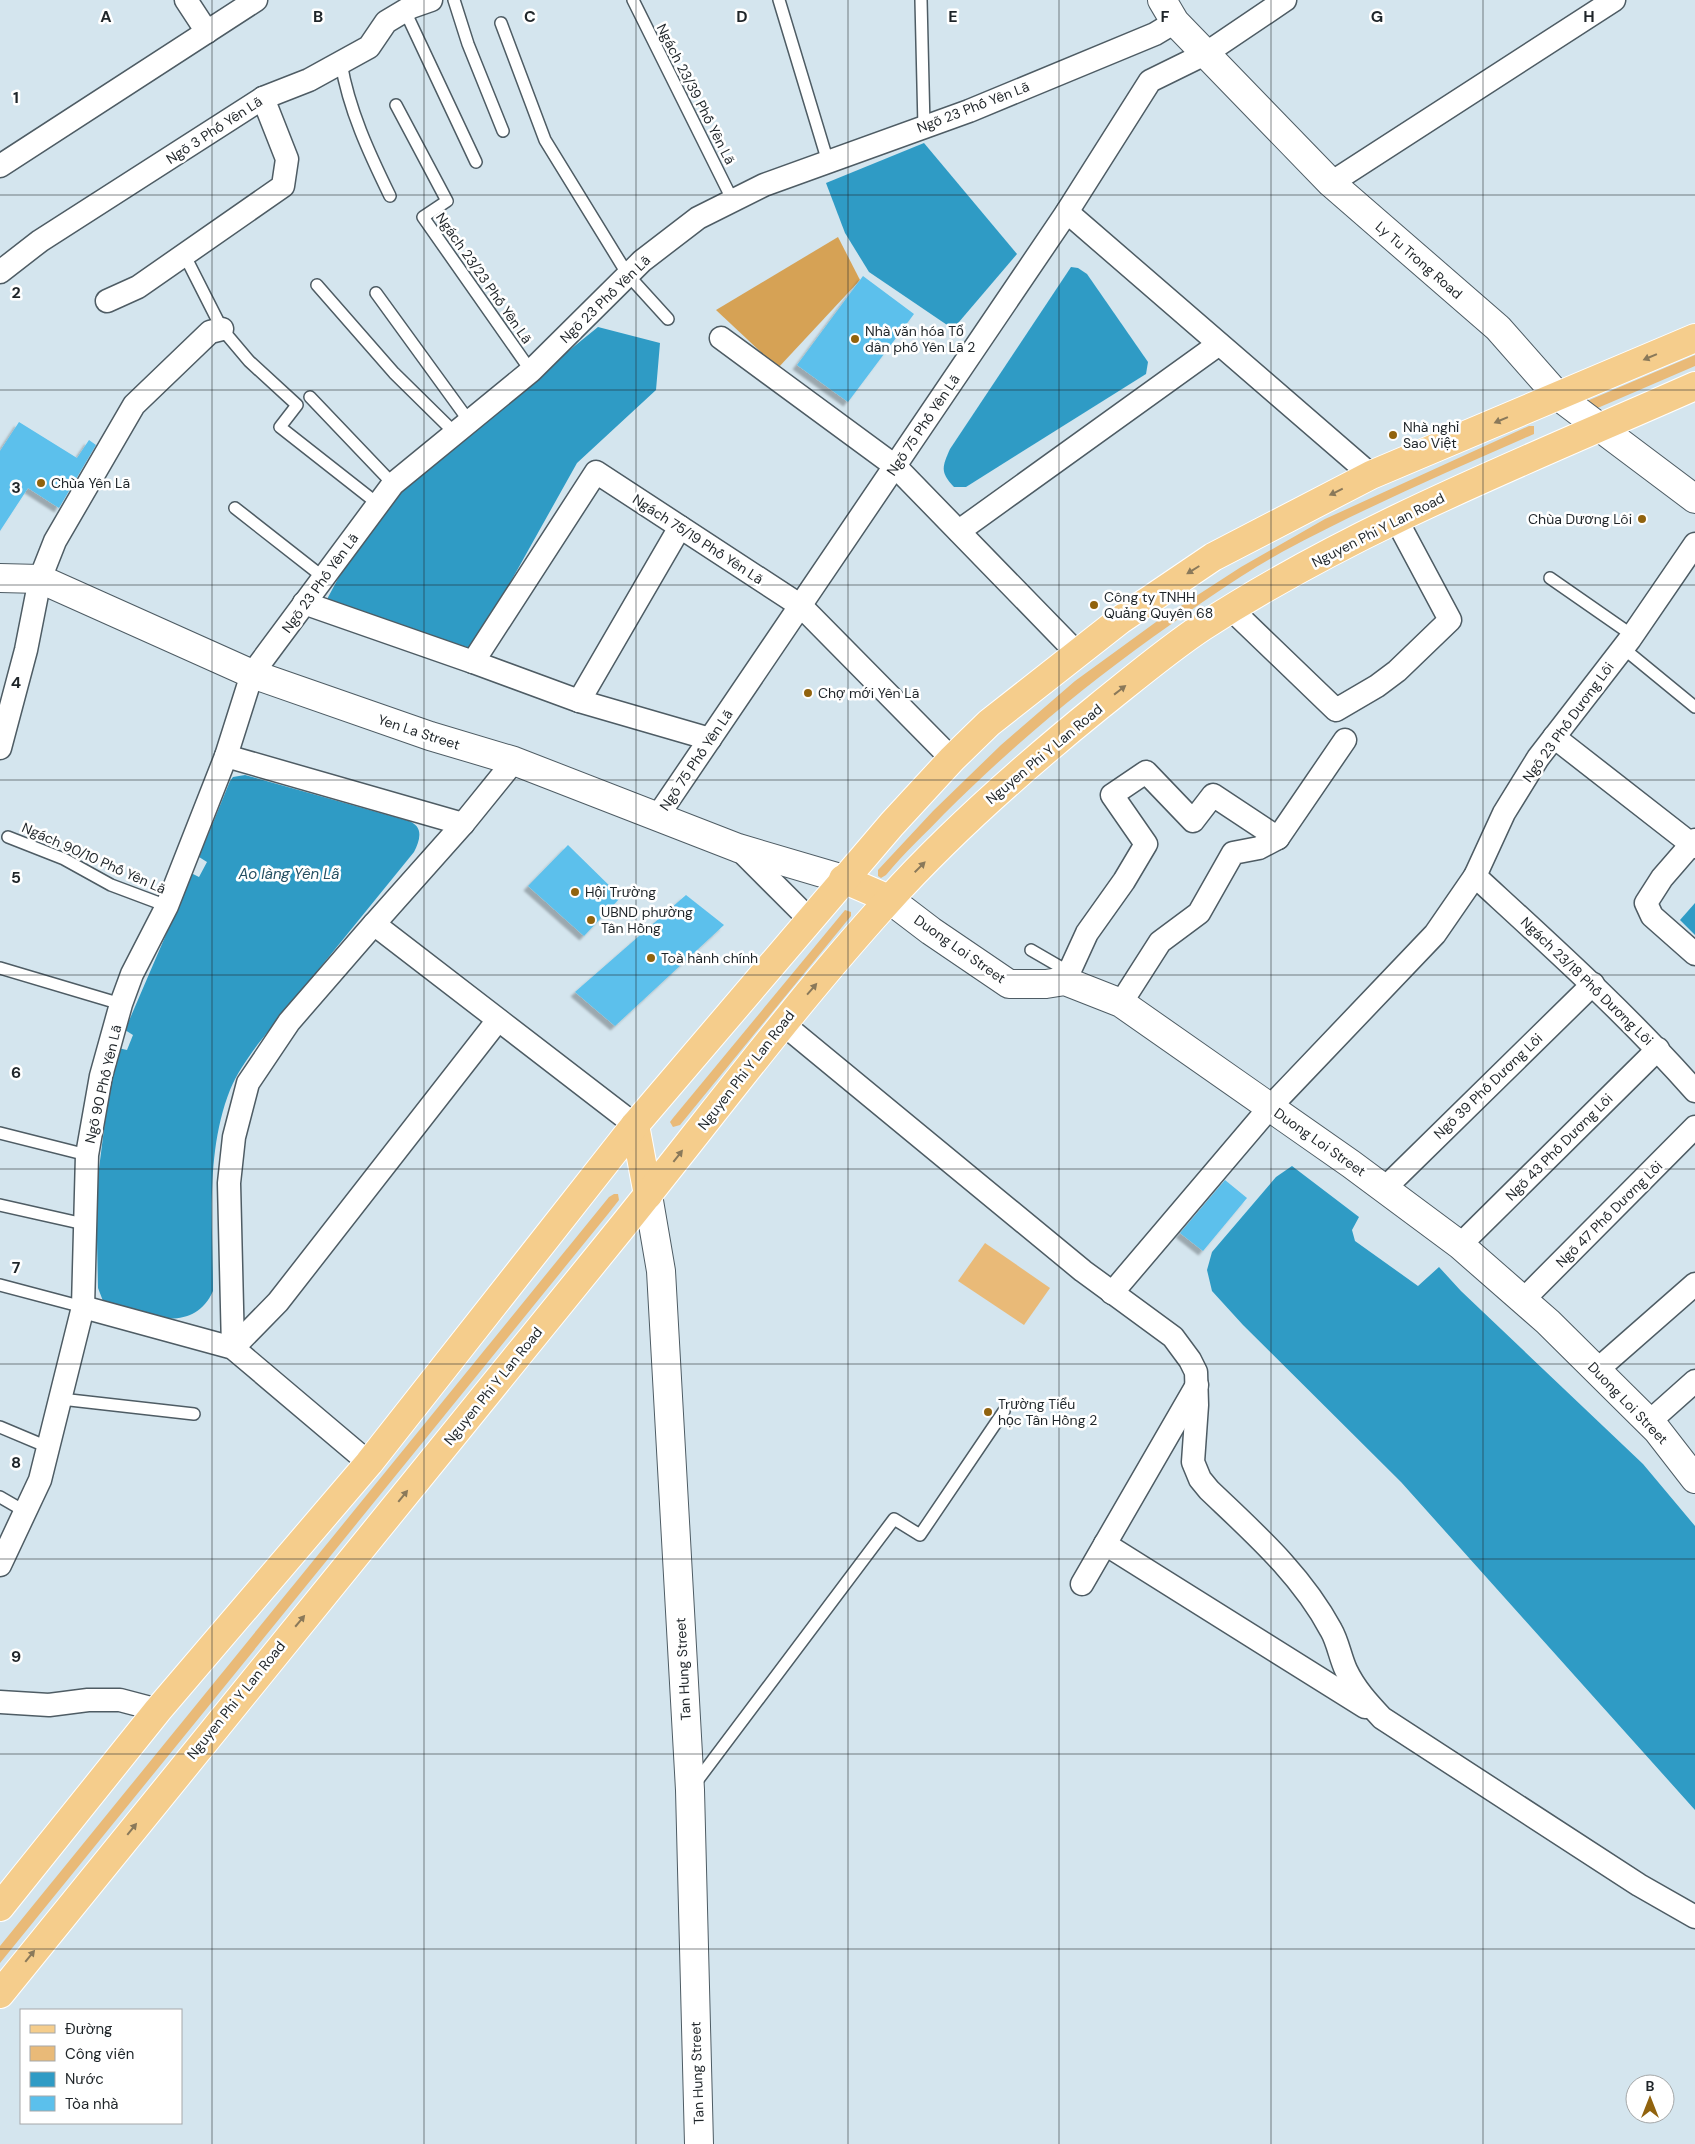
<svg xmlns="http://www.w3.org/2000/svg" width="1695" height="2144" font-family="'DM Sans',sans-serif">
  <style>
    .green { fill: #e9ba78 }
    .forest { fill: #d6a255 }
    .water { fill: #2f9bc5 }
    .building { fill: #5bc0ec; filter: url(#shadow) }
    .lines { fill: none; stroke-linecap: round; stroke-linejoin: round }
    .lane-casing { stroke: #4e5c64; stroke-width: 14 }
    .street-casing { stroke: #4e5c64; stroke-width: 25 }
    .secondary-casing { stroke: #4e5c64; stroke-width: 30 }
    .primary-casing { stroke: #fff; stroke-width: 30 }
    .lane { stroke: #fff; stroke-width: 11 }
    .street { stroke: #fff; stroke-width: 22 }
    .secondary { stroke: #fff; stroke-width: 28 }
    .primary { stroke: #f5cd8c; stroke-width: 28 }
    .oneway { fill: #8a795a }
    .grid { fill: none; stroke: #1f2529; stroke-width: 1; stroke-opacity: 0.55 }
    .poi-dot { fill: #91630e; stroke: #fff; stroke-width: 2 }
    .labels { text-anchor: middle; stroke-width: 5; stroke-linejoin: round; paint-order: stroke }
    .street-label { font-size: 14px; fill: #1f2529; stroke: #fff }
    .poi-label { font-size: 14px; fill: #1f2529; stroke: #fff; text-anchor: start }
    .water-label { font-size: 15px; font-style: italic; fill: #244f62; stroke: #fff }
    .grid-label { font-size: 16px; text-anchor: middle; font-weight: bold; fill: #1f2529; stroke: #fff; stroke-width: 5; stroke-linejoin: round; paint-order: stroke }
  </style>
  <defs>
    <filter id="shadow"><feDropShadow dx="-4.5" dy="4.5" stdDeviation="1" flood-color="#0004"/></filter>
  </defs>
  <rect width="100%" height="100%" fill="#d4e5ee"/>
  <!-- green -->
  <g class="green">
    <path d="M1695,355v11l-102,44 -6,-9z"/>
    <path d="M1529,426h5v8c-85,37 -170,74 -252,118 -45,25 -87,55 -129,85 -75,54 -144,112 -209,177 -19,20 -40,39 -58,61l-5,3 -3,-2v-6l55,-59 68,-66 74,-64 81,-59 85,-55 84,-48z"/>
    <path d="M845,910l6,2v4l-171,209 -7,2 -3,-5 3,-4z"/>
    <path d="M614,1194h4l1,6 -11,14 -608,749v-17l609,-749z"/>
    <path d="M985,1243l65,45 -26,37 -66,-44z"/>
  </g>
  <!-- forest -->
  <path class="forest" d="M838,237l22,43 -82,88 -62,-58z"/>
  <!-- water -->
  <g class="water">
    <path d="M924,143l93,111 -64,75 -84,-57 -24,-39 -19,-50z"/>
    <path d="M1071,267l7,1 9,6 61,88 -2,12 -180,113h-12c-14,-15 -12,-20 -4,-38z"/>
    <path d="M598,327l62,16 -4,47 -79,73 -104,186 -148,-46 51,-96z"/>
    <path d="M245,775l164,46c15,6 11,19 5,31l-156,192c-11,15 -21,29 -28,46 -25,63 -17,135 -17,201 -21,47 -74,22 -110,10l-5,-13 -2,-96 13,-102 9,-42 9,2 6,-15 -8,-5 49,-114 15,-44 10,5 8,-15 -8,-5 31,-76 3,-4z"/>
    <path d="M1695,903v32l-15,-15z"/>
    <path d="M1292,1166l67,51 -7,13 3,11 63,45 21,-19 22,24 182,173 52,62v284l-294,-328 -158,-157 -31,-34 -5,-21 5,-18 64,-75z"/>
  </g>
  <!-- building -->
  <g class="building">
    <path d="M863,276l51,38 -66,88 -51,-37z"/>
    <path d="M19,422l58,36 12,-18 7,5 -37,63 -31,-20 -28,43v-80z"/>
    <path d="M568,845l53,52 -37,39 -56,-50z"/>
    <path d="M686,895l38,30 -109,101 -40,-34z"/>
    <path d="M1225,1180l22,18 -44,53 -23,-18z"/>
  </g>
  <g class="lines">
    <!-- lane casing -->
    <g class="lane-casing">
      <g id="lane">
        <path d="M454,0l14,44 35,87"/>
        <path d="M633,0l100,201"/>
        <path d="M779,0l49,162"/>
        <path d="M921,0l3,127"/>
        <path d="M405,11l71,151"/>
        <path d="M501,23l44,117 83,135 40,44"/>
        <path d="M341,63c8,47 28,90 49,133"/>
        <path d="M396,105l51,96 -24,16 108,154"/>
        <path d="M184,254l38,75 27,32 48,44 -17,22 98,77"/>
        <path d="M317,285l77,88 61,60"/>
        <path d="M376,293l93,128"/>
        <path d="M310,397l83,87"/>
        <path d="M235,508l88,69"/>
        <path d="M1550,578l82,57"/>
        <path d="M1623,648l72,59"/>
        <path d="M8,837l56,22 47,26 56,21"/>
        <path d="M1031,950l38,22"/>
        <path d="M0,968l121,36"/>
        <path d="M0,1133l87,22"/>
        <path d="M0,1205l84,19"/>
        <path d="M0,1285l83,22"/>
        <path d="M61,1399l133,15"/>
        <path d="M0,1427l50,21"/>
        <path d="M0,1497l26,15"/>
        <path d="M694,1785l200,-266 26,16 84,-124"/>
      </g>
    </g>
    <!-- street casing -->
    <g class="street-casing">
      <g id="street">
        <path d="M186,0l21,32"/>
        <path d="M0,166l256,-166"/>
        <path d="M1331,183l283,-183"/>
        <path d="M1067,212l304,263"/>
        <path d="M0,272l40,-31 223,-143 46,-18 60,-33 17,-25 25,-15 20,-7"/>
        <path d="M107,301l31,-14 145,-101 4,-27 -24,-61"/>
        <path d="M721,338l174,128 181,186"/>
        <path d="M959,531l260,-187"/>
        <path d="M304,603l169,59 123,-190 205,134 151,153"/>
        <path d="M1231,609l105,101 41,-24 20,-15 53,-51 -54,-101"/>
        <path d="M473,662l106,39 131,38"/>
        <path d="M579,701l101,-174"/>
        <path d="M1554,737l141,110"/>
        <path d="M0,748l26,-98 14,-71 15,-38 79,-136 76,-73 12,-3"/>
        <path d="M226,756l237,68"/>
        <path d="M514,761l-51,63 -89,100 261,201"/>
        <path d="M657,817l410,-605 83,-131 55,-27 80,-54"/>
        <path d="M1695,840l-33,38 -16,25 6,13 43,38"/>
        <path d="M738,848l71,71"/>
        <path d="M1475,876c76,70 152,138 220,215"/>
        <path d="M1065,981l22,-48 37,-52 22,-37 -34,-49 34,-23 47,49 20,-26 65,43"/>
        <path d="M1121,1003l39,-61 39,-29 34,-60 26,-5 19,-10 67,-98"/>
        <path d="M782,1023l301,248 90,66 17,23 6,12 1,33 -4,57 7,17 9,11c45,43 92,84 122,140 7,12 9,27 15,40 9,19 22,33 36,48l257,167 56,32"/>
        <path d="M1384,1189l209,-205"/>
        <path d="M1460,1245l198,-196"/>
        <path d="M1112,1293l158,-186 165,-173 40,-58 29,-63 34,-55 92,-119 65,-95"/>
        <path d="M1523,1300l172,-173"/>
        <path d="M83,1307l150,41 136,115"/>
        <path d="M233,1348l-4,-165 5,-46 14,-54 41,-61 85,-98"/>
        <path d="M233,1348l45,-46 220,-282"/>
        <path d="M1597,1370l98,-86"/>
        <path d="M1649,1422l46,-41"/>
        <path d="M1105,1544l260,163"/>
        <path d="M0,1565l40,-85 43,-173 4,-152 14,-79 20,-72 11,-30 35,-68 59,-150 26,-82 141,-190 138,-113 111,-110 56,-43 66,-33 205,-74 186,-77 20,-12"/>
        <path d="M1082,1584l115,-199"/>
        <path d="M0,1702l49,3 39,-5h32l38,10"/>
      </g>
    </g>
    <!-- secondary casing -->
    <g class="secondary-casing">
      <g id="secondary">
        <path d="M1162,0l13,22 156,161 167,145 60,68 137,103"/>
        <path d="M0,578l40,1 212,95 178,62 84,25 224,87 105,31"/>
        <path d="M889,899l42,32 78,53h37l19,-3 56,22 230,161 109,81 88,77 109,108 38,49"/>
        <path d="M648,1195l13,76 29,519 9,354"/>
      </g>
    </g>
    <!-- primary casing -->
    <g class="primary-casing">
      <g id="primary">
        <path d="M843,879l46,20"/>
        <path d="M635,1125l13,70"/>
        <path d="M0,1907l158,-197 211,-247 266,-338 257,-301 60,-65 37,-36 131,-103 93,-63 158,-82 324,-137"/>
        <path d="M0,1994c201,-251 405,-501 609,-751 93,-114 180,-233 279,-342 64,-71 136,-134 210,-194 34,-27 68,-56 104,-80 154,-100 326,-167 493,-241"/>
      </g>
    </g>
    <!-- lane -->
    <use href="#lane" class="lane"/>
    <!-- street -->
    <use href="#street" class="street"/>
    <!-- secondary -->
    <use href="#secondary" class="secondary"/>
    <!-- primary -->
    <use href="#primary" class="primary"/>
  </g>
  <!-- one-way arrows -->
  <defs><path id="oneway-solid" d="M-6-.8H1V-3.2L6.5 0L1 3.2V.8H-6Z" transform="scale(1.25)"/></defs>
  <g class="oneway">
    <use href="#oneway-solid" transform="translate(1650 357) rotate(157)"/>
    <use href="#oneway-solid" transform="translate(1501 420) rotate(157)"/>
    <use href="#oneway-solid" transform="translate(1336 492) rotate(154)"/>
    <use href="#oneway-solid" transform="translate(1193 570) rotate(148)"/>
    <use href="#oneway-solid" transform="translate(1120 690) rotate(-38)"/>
    <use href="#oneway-solid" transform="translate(920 867) rotate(-45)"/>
    <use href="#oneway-solid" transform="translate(812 989) rotate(-49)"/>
    <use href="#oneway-solid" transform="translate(678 1156) rotate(-52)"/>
    <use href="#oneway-solid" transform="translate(403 1496) rotate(-51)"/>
    <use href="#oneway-solid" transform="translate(300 1621) rotate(-50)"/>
    <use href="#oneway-solid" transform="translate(132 1829) rotate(-51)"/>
    <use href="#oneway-solid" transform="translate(30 1956) rotate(-51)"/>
  </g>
  <!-- grid -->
  <path class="grid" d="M212,0v2144M424,0v2144M636,0v2144M848,0v2144M1059,0v2144M1271,0v2144M1483,0v2144M0,195h1695M0,390h1695M0,585h1695M0,780h1695M0,975h1695M0,1169h1695M0,1364h1695M0,1559h1695M0,1754h1695M0,1949h1695"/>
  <!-- markers -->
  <g class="poi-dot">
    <circle cx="855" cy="339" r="5"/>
    <circle cx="1393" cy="435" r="5"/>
    <circle cx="41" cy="483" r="5"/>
    <circle cx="1642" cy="519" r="5"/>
    <circle cx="1094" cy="605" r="5"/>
    <circle cx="808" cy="693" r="5"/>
    <circle cx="575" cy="892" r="5"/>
    <circle cx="591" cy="920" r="5"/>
    <circle cx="651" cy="958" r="5"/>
    <circle cx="988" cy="1412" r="5"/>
  </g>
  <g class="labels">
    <!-- street labels -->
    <g class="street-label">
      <text transform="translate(696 94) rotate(63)" y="5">Ngách 23/39 Phố Yên Lã</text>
      <text transform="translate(973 107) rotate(-21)" y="5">Ngõ 23 Phố Yên Lã</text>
      <text transform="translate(214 130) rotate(-33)" y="5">Ngõ 3 Phố Yên Lã</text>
      <text transform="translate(1419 260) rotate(41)" y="5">Ly Tu Trong Road</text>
      <text transform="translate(484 278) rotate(55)" y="5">Ngách 23/23 Phố Yên Lã</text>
      <text transform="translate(605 299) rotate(-44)" y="5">Ngõ 23 Phố Yên Lã</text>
      <text transform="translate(923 425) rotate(-56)" y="5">Ngõ 75 Phố Yên Lã</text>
      <text transform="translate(1378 530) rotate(-27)" y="5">Nguyen Phi Y Lan Road</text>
      <text transform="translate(698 539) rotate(33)" y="5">Ngách 75/19 Phố Yên Lã</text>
      <text transform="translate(320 583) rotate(-54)" y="5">Ngõ 23 Phố Yên Lã</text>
      <text transform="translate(1568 722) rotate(-54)" y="5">Ngõ 23 Phố Dương Lôi</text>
      <text transform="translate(419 732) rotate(18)" y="5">Yen La Street</text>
      <text transform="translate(1044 754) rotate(-40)" y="5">Nguyen Phi Y Lan Road</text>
      <text transform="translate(696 760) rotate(-56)" y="5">Ngõ 75 Phố Yên Lã</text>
      <text transform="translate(94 858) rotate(24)" y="5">Ngách 90/10 Phố Yên Lã</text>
      <text transform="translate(960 949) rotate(35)" y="5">Duong Loi Street</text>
      <text transform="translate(1587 981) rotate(44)" y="5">Ngách 23/18 Phố Dương Lôi</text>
      <text transform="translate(746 1070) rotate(-52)" y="5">Nguyen Phi Y Lan Road</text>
      <text transform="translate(103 1084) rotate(-77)" y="5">Ngõ 90 Phố Yên Lã</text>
      <text transform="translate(1488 1086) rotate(-44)" y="5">Ngõ 39 Phố Dương Lôi</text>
      <text transform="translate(1320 1142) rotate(35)" y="5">Duong Loi Street</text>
      <text transform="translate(1559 1147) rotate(-45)" y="5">Ngõ 43 Phố Dương Lôi</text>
      <text transform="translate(1609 1214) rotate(-45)" y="5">Ngõ 47 Phố Dương Lôi</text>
      <text transform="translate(493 1386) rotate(-51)" y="5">Nguyen Phi Y Lan Road</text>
      <text transform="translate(1628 1403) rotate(46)" y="5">Duong Loi Street</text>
      <text transform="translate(683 1669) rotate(-93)" y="5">Tan Hung Street</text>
      <text transform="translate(236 1700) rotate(-51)" y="5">Nguyen Phi Y Lan Road</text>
      <text transform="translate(697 2073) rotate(-92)" y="5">Tan Hung Street</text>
    </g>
    <!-- poi labels -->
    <g class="poi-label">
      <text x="865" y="336">Nhà văn hóa Tổ<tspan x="865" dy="16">dân phố Yên Lã 2</tspan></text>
      <text x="1403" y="432">Nhà nghỉ<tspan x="1403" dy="16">Sao Việt</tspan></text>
      <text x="51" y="488">Chùa Yên Lã</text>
      <text x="1632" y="524" text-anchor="end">Chùa Dương Lôi</text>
      <text x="1104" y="602">Công ty TNHH<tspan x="1104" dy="16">Quảng Quyên 68</tspan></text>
      <text x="818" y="698">Chợ mới Yên Lã</text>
      <text x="585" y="897">Hội Trường</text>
      <text x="601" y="917">UBND phường<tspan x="601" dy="16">Tân Hồng</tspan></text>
      <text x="661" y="963">Toà hành chính</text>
      <text x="998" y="1409">Trường Tiểu<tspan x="998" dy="16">học Tân Hồng 2</tspan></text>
    </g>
    <!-- water labels -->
    <g class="water-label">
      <text x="289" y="879">Ao làng Yên Lã</text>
    </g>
  </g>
  <g class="grid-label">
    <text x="106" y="22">A</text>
    <text x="318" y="22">B</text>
    <text x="530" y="22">C</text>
    <text x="742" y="22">D</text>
    <text x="953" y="22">E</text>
    <text x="1165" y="22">F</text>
    <text x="1377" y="22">G</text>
    <text x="1589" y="22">H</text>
    <text x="16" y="103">1</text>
    <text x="16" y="298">2</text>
    <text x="16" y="493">3</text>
    <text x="16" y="688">4</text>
    <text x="16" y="883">5</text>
    <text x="16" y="1078">6</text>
    <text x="16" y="1273">7</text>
    <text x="16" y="1468">8</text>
    <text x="16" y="1662">9</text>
  </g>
  <!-- legend -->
  <rect x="20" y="2009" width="162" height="115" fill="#ffffff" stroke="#a5a8a9"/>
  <rect x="30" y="2025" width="25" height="8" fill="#f5cd8c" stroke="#a5a8a9"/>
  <text x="65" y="2034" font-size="15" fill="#1f2529">Đường</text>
  <rect x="30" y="2046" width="25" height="15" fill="#e9ba78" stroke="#a5a8a9"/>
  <text x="65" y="2059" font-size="15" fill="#1f2529">Công viên</text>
  <rect x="30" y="2072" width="25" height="15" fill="#2f9bc5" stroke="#a5a8a9"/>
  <text x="65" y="2084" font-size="15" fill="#1f2529">Nước</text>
  <rect x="30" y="2096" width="25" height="15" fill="#5bc0ec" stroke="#a5a8a9"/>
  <text x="65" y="2109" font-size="15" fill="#1f2529">Tòa nhà</text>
  <!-- north arrow -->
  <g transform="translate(1650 2099)"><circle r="24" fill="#ffffff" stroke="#a5a8a9"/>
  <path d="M0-4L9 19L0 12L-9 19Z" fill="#91630e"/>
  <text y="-8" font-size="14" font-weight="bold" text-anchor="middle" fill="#1f2529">B</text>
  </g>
</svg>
